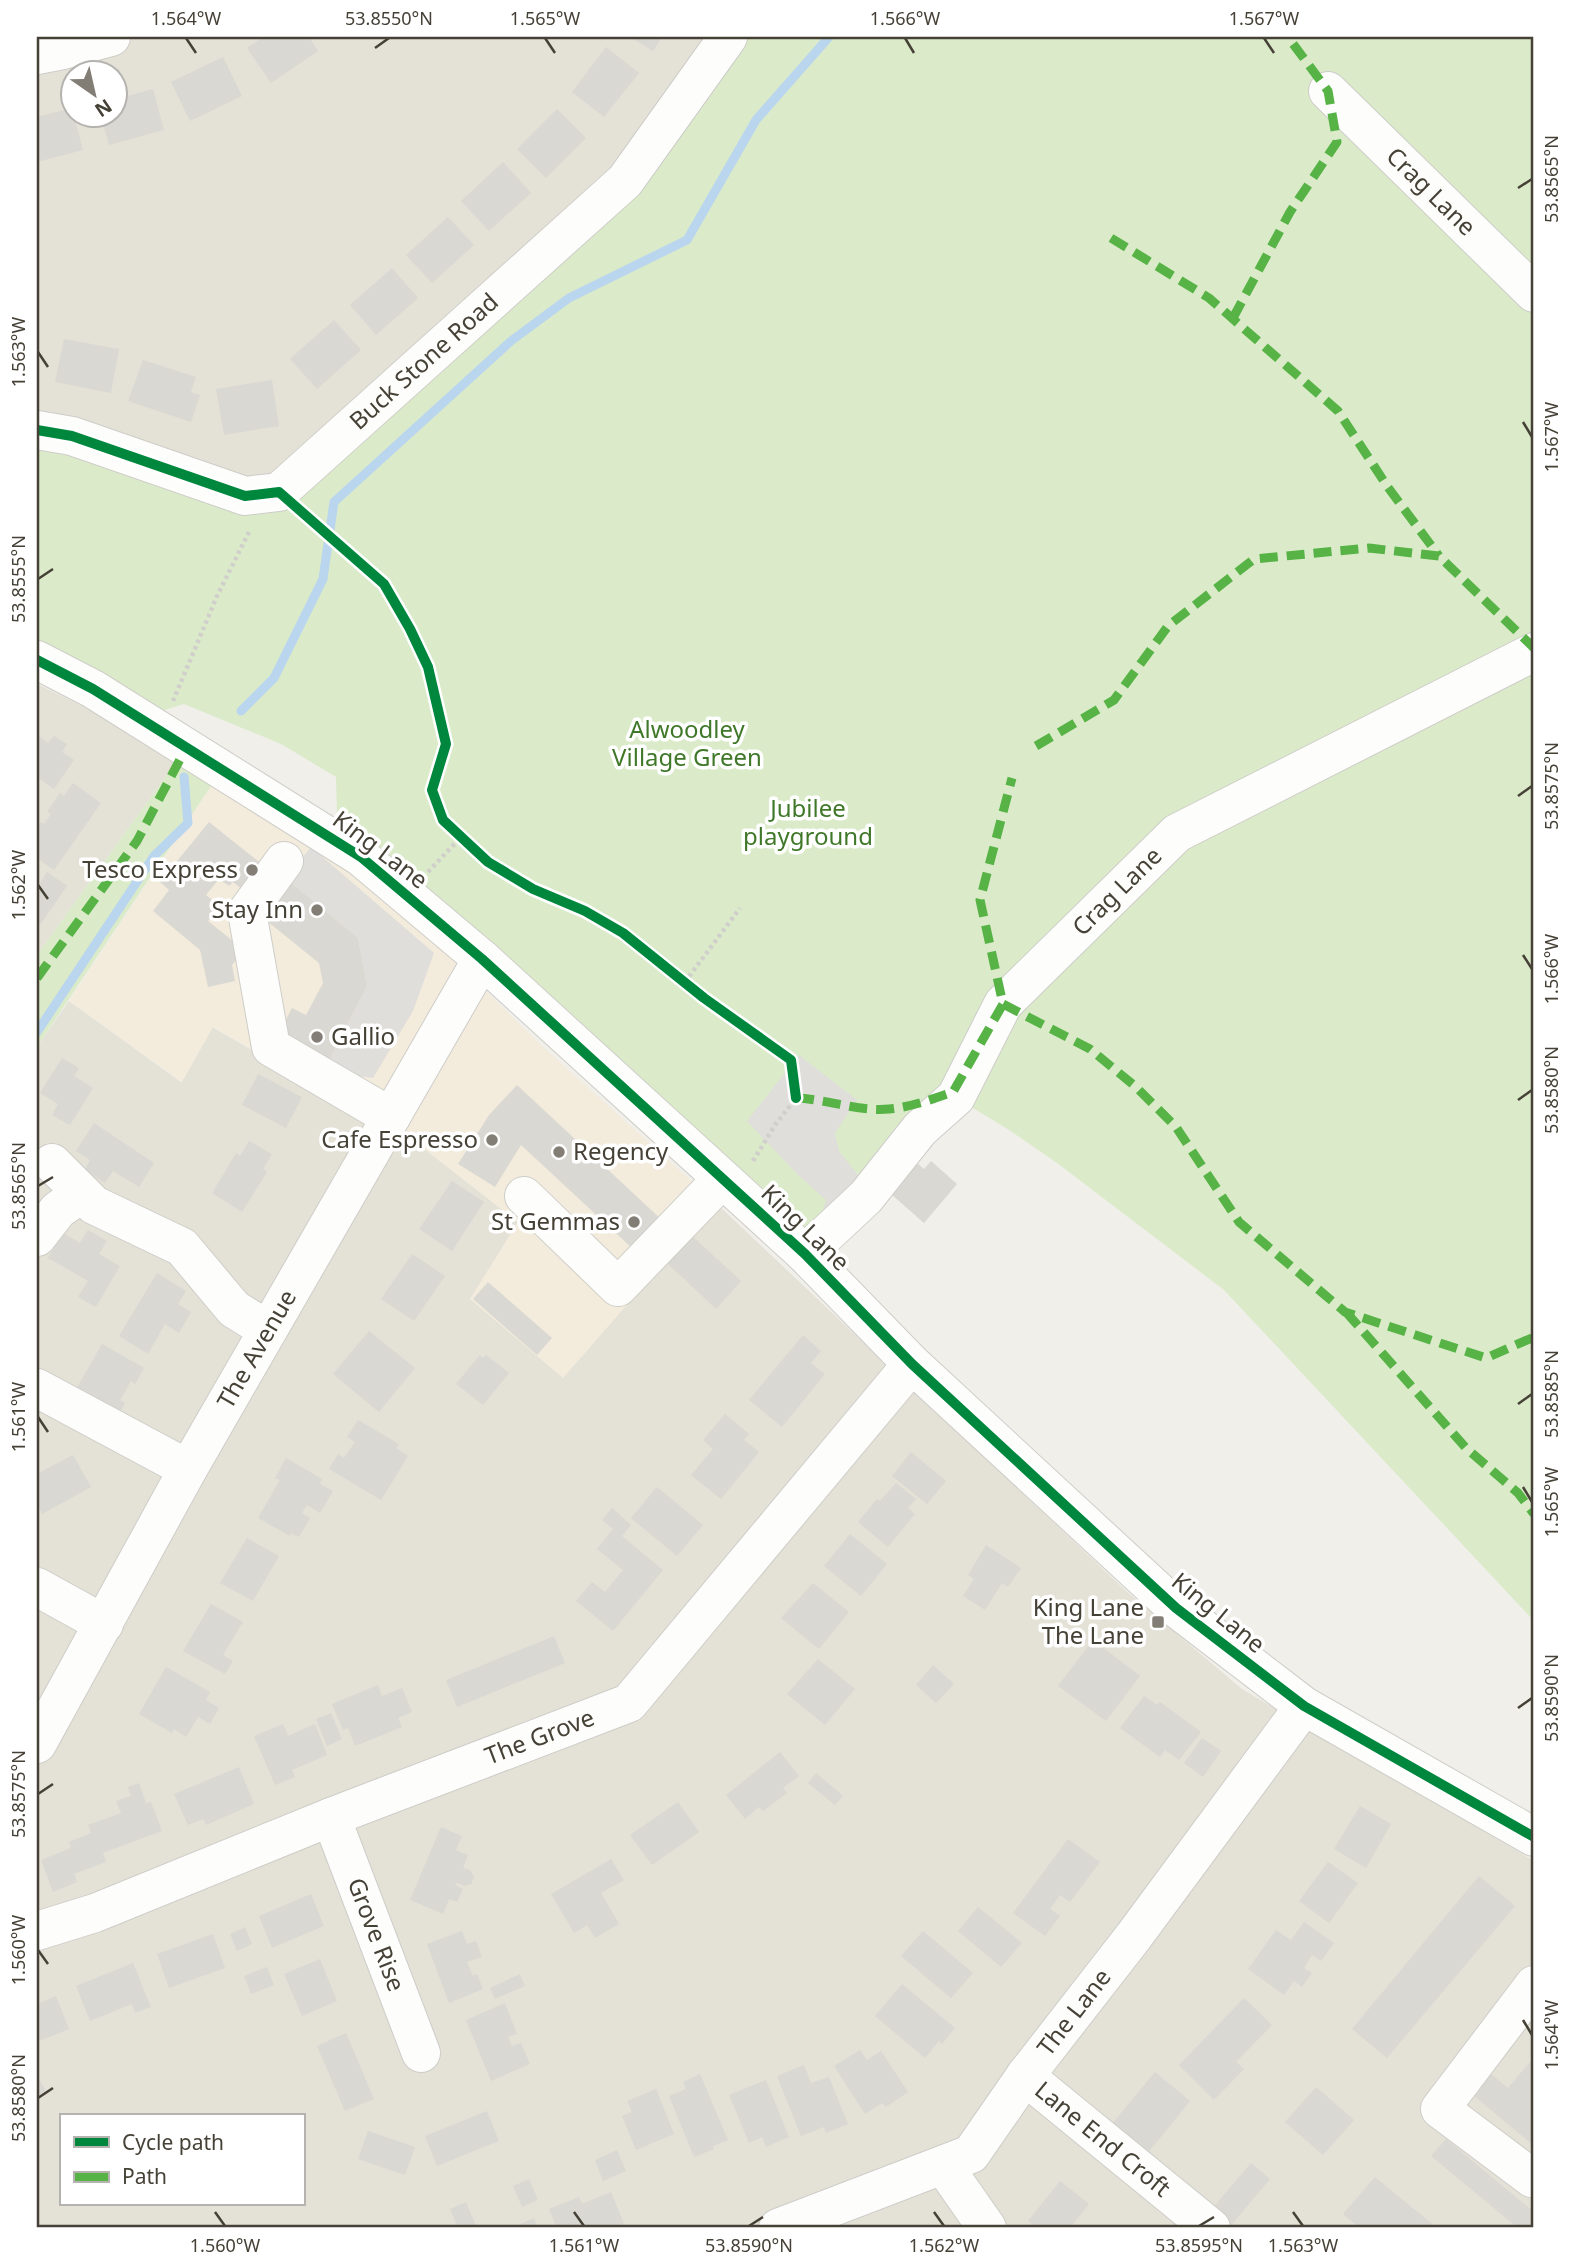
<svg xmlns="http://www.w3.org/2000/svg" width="1571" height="2265" font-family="'Noto Sans',sans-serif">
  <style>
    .residential { fill: #e4e1d7; fill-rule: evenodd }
    .commercial { fill: #f3ecdd }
    .green { fill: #dbebca }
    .parking { fill: #dfdeda }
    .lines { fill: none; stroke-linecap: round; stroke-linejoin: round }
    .stream { stroke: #bad5ee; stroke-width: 9 }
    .building { fill: #dad8d2 }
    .minor-casing { stroke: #cecdc8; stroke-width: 40 }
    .path { stroke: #d1cfcb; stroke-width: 4.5; stroke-dasharray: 3.5 3.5; stroke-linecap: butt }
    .minor { stroke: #fdfdfc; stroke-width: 38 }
    .quiet { stroke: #57b346; stroke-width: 9; stroke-dasharray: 18 9; stroke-linecap: butt }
    .cycleway-casing { stroke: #fff; stroke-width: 15 }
    .cycleway { stroke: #00873e; stroke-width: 10 }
    .ticks { fill: none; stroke: #464136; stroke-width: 2.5 }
    .poi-dot { fill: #827e75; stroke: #fff; stroke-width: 2.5 }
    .labels { text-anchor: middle; stroke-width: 7; stroke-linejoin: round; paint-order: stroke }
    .street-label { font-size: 24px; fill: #464136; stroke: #fff }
    .park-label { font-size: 24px; fill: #407829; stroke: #fff }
    .poi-label { font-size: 24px; fill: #464136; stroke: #fff; text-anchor: end }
    .neatline { fill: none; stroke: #464136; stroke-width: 2.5 }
    .ticks-label { font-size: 18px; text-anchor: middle; fill: #464136 }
  </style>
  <rect width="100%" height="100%" fill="#f0efea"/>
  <!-- residential -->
  <g class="residential">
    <path d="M37,37h691l-103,144 -346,311 -242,-62zM74,74h42v42h-42z"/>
    <path d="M37,684l64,31 75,47 -139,193z"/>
    <path d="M69,1001l112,81 31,-55 210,120 96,75 198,-19 409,387 117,99 292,172v367h-1497v-1181zM61,2116h242v88h-242z"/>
  </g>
  <!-- commercial -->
  <path class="commercial" d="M213,783l100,63 78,58 41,35 110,107 174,157 -153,175 -93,-79 48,-77 -96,-75 -209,-120 -31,55 -113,-81z"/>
  <!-- green -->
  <g class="green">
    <path d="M728,37h806v1584l-310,-331 -167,-127 -48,-33 -54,-33 -146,162 -380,-367 -92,-77 -1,-38 -55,-33 -97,-40 -45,14 -102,-58v-230l208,66 380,-315z"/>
    <path d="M176,762l37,21 -176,264v-92z"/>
  </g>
  <!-- parking -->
  <g class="parking">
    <path d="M311,847l123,106 -21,58 -40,67 -50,-6 44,-86 -9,-48 -73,-60z"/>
    <path d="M799,1055l58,45 -22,33 4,18 23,29 -39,30 3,-10 -28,-25 -51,-54z"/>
  </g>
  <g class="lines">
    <!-- stream -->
    <g class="stream">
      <path d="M241,711l33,-33 49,-99 11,-77 177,-161 58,-43 118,-58 69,-120 73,-83"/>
      <path d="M37,1032l117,-176 34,-33 -4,-46"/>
    </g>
  </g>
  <!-- building -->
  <g class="building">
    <path d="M263,37h46l9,14 -47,32 -24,-35z"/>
    <path d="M630,37h32l-9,14z"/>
    <path d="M606,47l33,26 -35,44 -32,-25z"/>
    <path d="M223,57l19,39 -52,25 -19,-39z"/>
    <path d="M153,89l11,41 -55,15 -8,-29h15v-17z"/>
    <path d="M72,108l11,42 -46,12v-45z"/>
    <path d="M557,109l29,29 -40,40 -29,-29z"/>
    <path d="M503,162l28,31 -42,38 -28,-30z"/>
    <path d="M448,217l26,28 -42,38 -26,-28z"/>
    <path d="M392,268l26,30 -42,37 -26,-30z"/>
    <path d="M334,320l27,30 -44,39 -27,-30z"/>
    <path d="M64,339l55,10 -8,44 -56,-11z"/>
    <path d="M143,360l53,17 -5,15 9,3 -9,27 -63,-21z"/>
    <path d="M272,380l7,46 -55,9 -8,-46z"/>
    <path d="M37,735l11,8 6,-7 13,8 -5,8 12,8 -20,29 -17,-12z"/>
    <path d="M73,783l28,20 -47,67 -17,-12v-30l4,-6 3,2 7,-10 -4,-2 13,-19 4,3z"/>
    <path d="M209,822l59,47 -20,25 -15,-12 -4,4 -10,-7 -13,16 14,11 -12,15 36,29 -12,15 3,16 -27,6 -8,-37 -47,-39 16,-21 -9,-8z"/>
    <path d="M47,872l20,14 -30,43v-41z"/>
    <path d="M285,878l73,60 9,48 -44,86 -44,-39 13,-25 14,7 17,-32 -4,-20 -62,-50z"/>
    <path d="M62,1058l17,10 -5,8 19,12 -23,37 -18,-10 6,-11 -18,-11z"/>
    <path d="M258,1074l44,23 -16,31 -44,-23z"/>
    <path d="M517,1085l145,135 -28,30 -113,-105 -26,42 -37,-23 31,-49z"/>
    <path d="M94,1123l60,40 -15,24 -26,-16 -8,12 -20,-13 5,-10 -14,-9z"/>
    <path d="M249,1141l23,13 -9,15 4,3 -25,40 -30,-19 24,-40 4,3z"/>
    <path d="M909,1156l15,13 7,-8 26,23 -33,39 -41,-36z"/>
    <path d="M452,1181l32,21 -32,49 -33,-22z"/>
    <path d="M88,1230l19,11 -8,13 21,12 -24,41 -18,-10 10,-16 -40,-23 15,-25 17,10z"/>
    <path d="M692,1236l49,45 -25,28 -50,-47z"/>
    <path d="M412,1254l33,22 -31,45 -33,-22z"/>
    <path d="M157,1273l29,18 -8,13 13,8 -12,21 -14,-9 -17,30 -29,-18z"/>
    <path d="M488,1282l64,56 -15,17 -64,-56z"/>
    <path d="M369,1331l46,37 -36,44 -46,-38z"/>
    <path d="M803,1335l18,16 -10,12 14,11 -43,53 -33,-27z"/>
    <path d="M102,1344l42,24 -9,16 -4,-3 -11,19 5,3 -9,17 -44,-24z"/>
    <path d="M480,1355l3,3 3,-3 23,18 -26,32 -27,-21z"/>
    <path d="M725,1414l24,20 -5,6 15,12 -38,47 -30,-24 22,-26 -10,-9z"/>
    <path d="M358,1420l41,24 -3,4 12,8 -27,44 -52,-31 9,-15 6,4 11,-16 -8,-5z"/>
    <path d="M911,1452l35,29 -19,23 -35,-28z"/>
    <path d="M73,1455l18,32 -49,27 -5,-9v-31z"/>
    <path d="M286,1458l36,21 -2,5 13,7 -13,22 -13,-8 -5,8 8,5 -11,19 -8,-4 -1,3 -32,-18 22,-38 -5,-2z"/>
    <path d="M896,1483l20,16 -8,9 7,6 -27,33 -30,-25 19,-23 3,2z"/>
    <path d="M657,1487l46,38 -26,31 -46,-38z"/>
    <path d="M612,1508l19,17 -9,11 41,34 -50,61 -37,-30 16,-19 13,10 18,-22 -26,-21 16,-20 -11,-9z"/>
    <path d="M850,1534l37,30 -26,32 -37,-30z"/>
    <path d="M247,1538l32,18 -26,45 -33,-18z"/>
    <path d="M986,1545l35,23 -13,19 -6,-4 -17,27 -22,-14 11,-17 -6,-4z"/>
    <path d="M813,1583l36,29 -30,37 -38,-31z"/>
    <path d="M211,1604l32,18 -20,33 10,6 -8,13 -42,-23z"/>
    <path d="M554,1636l11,27 -108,44 -11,-27z"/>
    <path d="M1093,1640l47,36 -34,45 -48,-35z"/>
    <path d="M818,1659l37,30 -30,36 -38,-31z"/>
    <path d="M933,1665l21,19 -18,19 -20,-18z"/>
    <path d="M166,1667l44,25 -4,8 13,8 -9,16 -12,-7 -12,20 -12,-8 -2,4 -33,-19z"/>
    <path d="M378,1685l4,11 20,-8 10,24 -14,6 4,9 -47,19 -7,-18 -5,2 -11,-26z"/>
    <path d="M1144,1696l13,9 3,-3 41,30 -22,28 -14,-10 -5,7 -40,-29z"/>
    <path d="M331,1713l11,26 -15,7 -11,-27z"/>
    <path d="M283,1724l5,12 27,-12 12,31 -35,15 3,7 -20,8 -21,-49z"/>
    <path d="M1202,1738l19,13 -18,26 -19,-14z"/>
    <path d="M780,1752l19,24 -16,12 4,5 -24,18 -4,-4 -14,12 -19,-24z"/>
    <path d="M239,1767l15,37 -48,21 -3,-6 -15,6 -14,-31z"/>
    <path d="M816,1773l27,23 -8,9 -27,-22z"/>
    <path d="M139,1783l7,20 5,-1 11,29 -59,22 3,9 -32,12 3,8 -24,10 -12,-32 30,-12 -2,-6 22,-9 -3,-8 33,-12 -5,-12 15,-5 -3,-9z"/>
    <path d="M678,1802l21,30 -47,33 -22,-30z"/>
    <path d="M1360,1806l31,18 -25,44 -32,-19z"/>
    <path d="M441,1827l21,9 -6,14 12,5 -5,13 7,2 4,7 -3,7 -7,2 -7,-3 -2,2 8,4 -6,13 -8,-3 -6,15 -33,-14z"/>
    <path d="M1068,1839l32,23 -30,40 -10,-7 -10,14 10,7 -15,20 -32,-23z"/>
    <path d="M611,1859l13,21 -23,13 18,31 -24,14 -8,-13 -13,8 -23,-39z"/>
    <path d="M1328,1862l30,21 -29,40 -30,-22z"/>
    <path d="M1479,1876l36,30 -128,152 -35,-29z"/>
    <path d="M311,1894l13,32 -52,22 -13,-32z"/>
    <path d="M978,1907l44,36 -21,24 -43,-36z"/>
    <path d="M1304,1922l30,21 -13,18 -9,-6 -8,13 8,5 -10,14 -8,-6 -10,14 -36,-26 28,-39 15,10z"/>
    <path d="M245,1927l7,17 -15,7 -7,-17z"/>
    <path d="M462,1931l5,13 9,-3 6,16 -15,5 6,14 4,-2 6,15 -34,14 -22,-59z"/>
    <path d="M923,1931l50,42 -22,25 -50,-42z"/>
    <path d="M213,1934l12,34 -56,20 -12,-34z"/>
    <path d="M320,1959l17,42 -35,15 -18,-42z"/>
    <path d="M133,1963l18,44 -16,6 -3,-9 -42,17 -14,-35z"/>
    <path d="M267,1967l7,18 -23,9 -7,-18z"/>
    <path d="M520,1974l5,12 -30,13 -5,-11z"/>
    <path d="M902,1984l53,44 -13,16 -3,-3 -14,17 -50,-42z"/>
    <path d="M56,1996l13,33 -32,13v-38z"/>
    <path d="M1244,1998l28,27 -36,37 8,7 -30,31 -35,-35z"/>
    <path d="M505,2003l12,31 -9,3 4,9 9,-3 9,21 -39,17 -25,-61z"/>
    <path d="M346,2033l28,66 -29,12 -28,-65z"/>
    <path d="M860,2050l7,10 14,-9 27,41 -22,15 -4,-4 -17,11 -31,-48z"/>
    <path d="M1534,2057v89l-61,-51 18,-21 17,14z"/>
    <path d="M804,2065l7,18 18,-6 19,47 -22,9 -2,-6 -23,9 -24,-60z"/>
    <path d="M1155,2072l35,29 -43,53 -36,-29z"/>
    <path d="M700,2074l28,66 -15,6 1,3 -20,8 -25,-61 17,-7 -3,-7z"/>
    <path d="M37,2075l9,17 -9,5z"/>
    <path d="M766,2080l23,57 -23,10 -4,-10 -13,6 -20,-48z"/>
    <path d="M1316,2087l38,33 -31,35 -38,-33z"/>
    <path d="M656,2089l18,45 -38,16 -14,-34 10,-4 -5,-11z"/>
    <path d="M487,2111l12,30 -62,25 -12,-30z"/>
    <path d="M368,2131l47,16 -10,28 -47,-16z"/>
    <path d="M1446,2139l88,73v16h-16l-87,-72z"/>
    <path d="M617,2150l9,21 -23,10 -8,-21z"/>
    <path d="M1251,2163l19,16 -39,46 -19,-16z"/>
    <path d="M1375,2177l62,51h-77l-17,-14z"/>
    <path d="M529,2179l9,21 -16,7 -9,-21z"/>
    <path d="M1060,2181l29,23 -19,24h-33l-9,-7z"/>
    <path d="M611,2192l13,32 -9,4h-58l-8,-19 30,-12 3,7z"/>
    <path d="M466,2202l11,26h-19l-8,-19z"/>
    <path d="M534,2218l4,10h-19l-1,-3z"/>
  </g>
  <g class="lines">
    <!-- minor casing -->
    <g class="minor-casing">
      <g id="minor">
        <path d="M37,55l26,-5 48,-13"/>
        <path id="s1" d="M1328,91l206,202"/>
        <path id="s2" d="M37,430l35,6 173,60 34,-4 346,-311 103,-144"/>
        <path d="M37,660l56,29 268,168 121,102 323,295 107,110 264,244 128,98 230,131"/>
        <path d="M284,861l-37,51 24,135 120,70"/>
        <path d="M52,1163l42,42 88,42 52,62 34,21"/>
        <path d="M524,1196l94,91 104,-108"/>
        <path d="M37,1237l21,-27 24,-17"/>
        <path id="s3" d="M805,1254l61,-57 54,-68 36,-32 47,-93 174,-171 357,-181"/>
        <path d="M37,1388l151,81"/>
        <path d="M37,1587l67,37"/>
        <path id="s4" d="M37,1744l151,-275 294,-510"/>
        <path id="s5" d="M331,1817l90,236"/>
        <path id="s6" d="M37,1931l58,-18 236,-96 298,-114 283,-339"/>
        <path id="s7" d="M1025,2076l186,152"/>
        <path d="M943,2165l44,63"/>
        <path d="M1532,2178l-92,-69 94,-124"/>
        <path id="s8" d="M778,2228l193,-74 54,-78 109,-140 170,-230"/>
      </g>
    </g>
    <!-- path -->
    <g class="path">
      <path d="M173,701l44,-105 33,-66"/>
      <path d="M428,872l33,-35"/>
      <path d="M685,982l55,-74"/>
      <path d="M753,1161l22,-36 21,-27"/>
    </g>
    <!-- minor -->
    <use href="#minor" class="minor"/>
    <!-- quiet -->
    <g class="quiet">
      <path d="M1111,238l98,60 129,113 49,75 52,70"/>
      <path d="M1233,318l57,-106 47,-70 -9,-51 -40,-54"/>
      <path d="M1036,746l78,-46 54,-74 86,-67 115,-11 70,8 95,92"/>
      <path d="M37,978l100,-137 49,-93"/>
      <path d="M1003,1004l87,45 46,38 40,40 63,95 106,90 141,46 48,-21"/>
      <path d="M796,1098c31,1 62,14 93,11 22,-2 44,-10 64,-17l50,-88 -23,-104 32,-122"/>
      <path d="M1346,1312l120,136 52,45 16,21"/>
    </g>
    <!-- cycleway casing -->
    <g class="cycleway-casing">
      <g id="cycleway">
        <path d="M37,430l35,6 173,60 34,-4 105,92 26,45 18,38 18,77 -14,46 11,30 45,42 45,27 52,22 38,22 81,65 87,62 5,38"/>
        <path d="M37,660l56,29 268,168 121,102 323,295 107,110 264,244 128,98 230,131"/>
      </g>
    </g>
    <!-- cycleway -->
    <use href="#cycleway" class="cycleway"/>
  </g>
  <!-- ticks -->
  <path class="ticks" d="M186,38l10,15M545,38l10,15M905,38l9,15M1264,38l10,15M375,48l14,-10M1518,188l14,-9M38,352l10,15M1523,422l9,15M38,579l15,-10M1518,796l14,-10M38,885l10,14M1523,955l9,14M1518,1100l14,-10M38,1186l15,-9M1518,1404l14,-10M38,1417l10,15M1523,1487l9,15M1518,1708l14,-10M38,1794l15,-10M38,1950l10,14M1523,2020l9,15M38,2098l15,-10M215,2212l10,14M574,2212l10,14M934,2212l10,14M1293,2212l10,14M749,2226l14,-9M1199,2226l15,-9"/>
  <!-- markers -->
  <g class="poi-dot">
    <circle cx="252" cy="870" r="7"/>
    <circle cx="317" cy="910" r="7"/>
    <circle cx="317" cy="1037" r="7"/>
    <circle cx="492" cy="1140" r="7"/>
    <circle cx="559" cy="1152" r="7"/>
    <circle cx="634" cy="1222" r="7"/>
    <rect x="1151" y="1615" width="14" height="14" rx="3.5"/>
  </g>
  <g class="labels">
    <!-- street labels -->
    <g class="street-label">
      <text dy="8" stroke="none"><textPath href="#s1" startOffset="144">Crag Lane</textPath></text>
      <text dy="8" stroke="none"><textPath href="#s2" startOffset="448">Buck Stone Road</textPath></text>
      <text transform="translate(380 850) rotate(37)" y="8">King Lane</text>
      <text dy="8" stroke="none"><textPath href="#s3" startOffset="483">Crag Lane</textPath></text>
      <text transform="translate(805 1228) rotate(44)" y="8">King Lane</text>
      <text dy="8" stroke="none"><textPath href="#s4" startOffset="452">The Avenue</textPath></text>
      <text transform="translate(1218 1613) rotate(39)" y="8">King Lane</text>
      <text dy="8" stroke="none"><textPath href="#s6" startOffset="539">The Grove</textPath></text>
      <text dy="8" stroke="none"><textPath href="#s5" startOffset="126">Grove Rise</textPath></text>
      <text dy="8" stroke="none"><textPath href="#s8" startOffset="382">The Lane</textPath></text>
      <text dy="8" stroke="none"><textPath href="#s7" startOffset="100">Lane End Croft</textPath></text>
    </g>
    <!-- park labels -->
    <g class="park-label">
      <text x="687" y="738">Alwoodley<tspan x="687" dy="28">Village Green</tspan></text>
      <text x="808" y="817">Jubilee<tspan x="808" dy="28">playground</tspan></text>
    </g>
    <!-- poi labels -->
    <g class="poi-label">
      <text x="238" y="878">Tesco Express</text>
      <text x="303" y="918">Stay Inn</text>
      <text x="331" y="1045" text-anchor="start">Gallio</text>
      <text x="478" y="1148">Cafe Espresso</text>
      <text x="573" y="1160" text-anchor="start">Regency</text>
      <text x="620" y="1230">St Gemmas</text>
      <text x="1144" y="1616">King Lane<tspan x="1144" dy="28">The Lane</tspan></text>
    </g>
  </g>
  <!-- border -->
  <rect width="1571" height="2265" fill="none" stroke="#ffffff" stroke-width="77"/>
  <!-- legend -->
  <rect x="60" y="2114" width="245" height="91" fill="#ffffff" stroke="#b5b3af" stroke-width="2"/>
  <rect x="74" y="2137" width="35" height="10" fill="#00873e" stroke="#b5b3af" stroke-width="2"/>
  <text x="122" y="2150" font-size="21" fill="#464136">Cycle path</text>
  <rect x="74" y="2172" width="35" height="10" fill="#57b346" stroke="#b5b3af" stroke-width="2"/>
  <text x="122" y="2184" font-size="21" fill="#464136">Path</text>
  <!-- north arrow -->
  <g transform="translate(94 94) rotate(146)"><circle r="33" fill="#ffffff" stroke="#b5b3af" stroke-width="2"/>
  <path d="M0-5L12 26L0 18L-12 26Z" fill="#827e75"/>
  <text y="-10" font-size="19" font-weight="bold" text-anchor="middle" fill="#464136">N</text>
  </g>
  <rect x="38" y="38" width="1494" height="2188" class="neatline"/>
  <g class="ticks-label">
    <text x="186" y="25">1.564°W</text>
    <text x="389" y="25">53.8550°N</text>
    <text x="545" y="25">1.565°W</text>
    <text x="905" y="25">1.566°W</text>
    <text x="1264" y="25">1.567°W</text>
    <text transform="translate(1552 179) rotate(-90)" y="6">53.8565°N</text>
    <text transform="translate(19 352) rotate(-90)" y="6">1.563°W</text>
    <text transform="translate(1552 437) rotate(-90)" y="6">1.567°W</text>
    <text transform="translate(19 579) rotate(-90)" y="6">53.8555°N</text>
    <text transform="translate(1552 786) rotate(-90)" y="6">53.8575°N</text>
    <text transform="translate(19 885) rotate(-90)" y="6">1.562°W</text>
    <text transform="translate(1552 969) rotate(-90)" y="6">1.566°W</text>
    <text transform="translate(1552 1090) rotate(-90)" y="6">53.8580°N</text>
    <text transform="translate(19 1186) rotate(-90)" y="6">53.8565°N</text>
    <text transform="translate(1552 1394) rotate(-90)" y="6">53.8585°N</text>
    <text transform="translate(19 1417) rotate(-90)" y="6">1.561°W</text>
    <text transform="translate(1552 1502) rotate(-90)" y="6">1.565°W</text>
    <text transform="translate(1552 1698) rotate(-90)" y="6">53.8590°N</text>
    <text transform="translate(19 1794) rotate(-90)" y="6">53.8575°N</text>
    <text transform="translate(19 1950) rotate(-90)" y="6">1.560°W</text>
    <text transform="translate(1552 2035) rotate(-90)" y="6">1.564°W</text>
    <text transform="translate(19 2098) rotate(-90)" y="6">53.8580°N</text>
    <text x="225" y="2252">1.560°W</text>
    <text x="584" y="2252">1.561°W</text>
    <text x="749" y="2252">53.8590°N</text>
    <text x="944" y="2252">1.562°W</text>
    <text x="1199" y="2252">53.8595°N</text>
    <text x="1303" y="2252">1.563°W</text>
  </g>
</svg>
